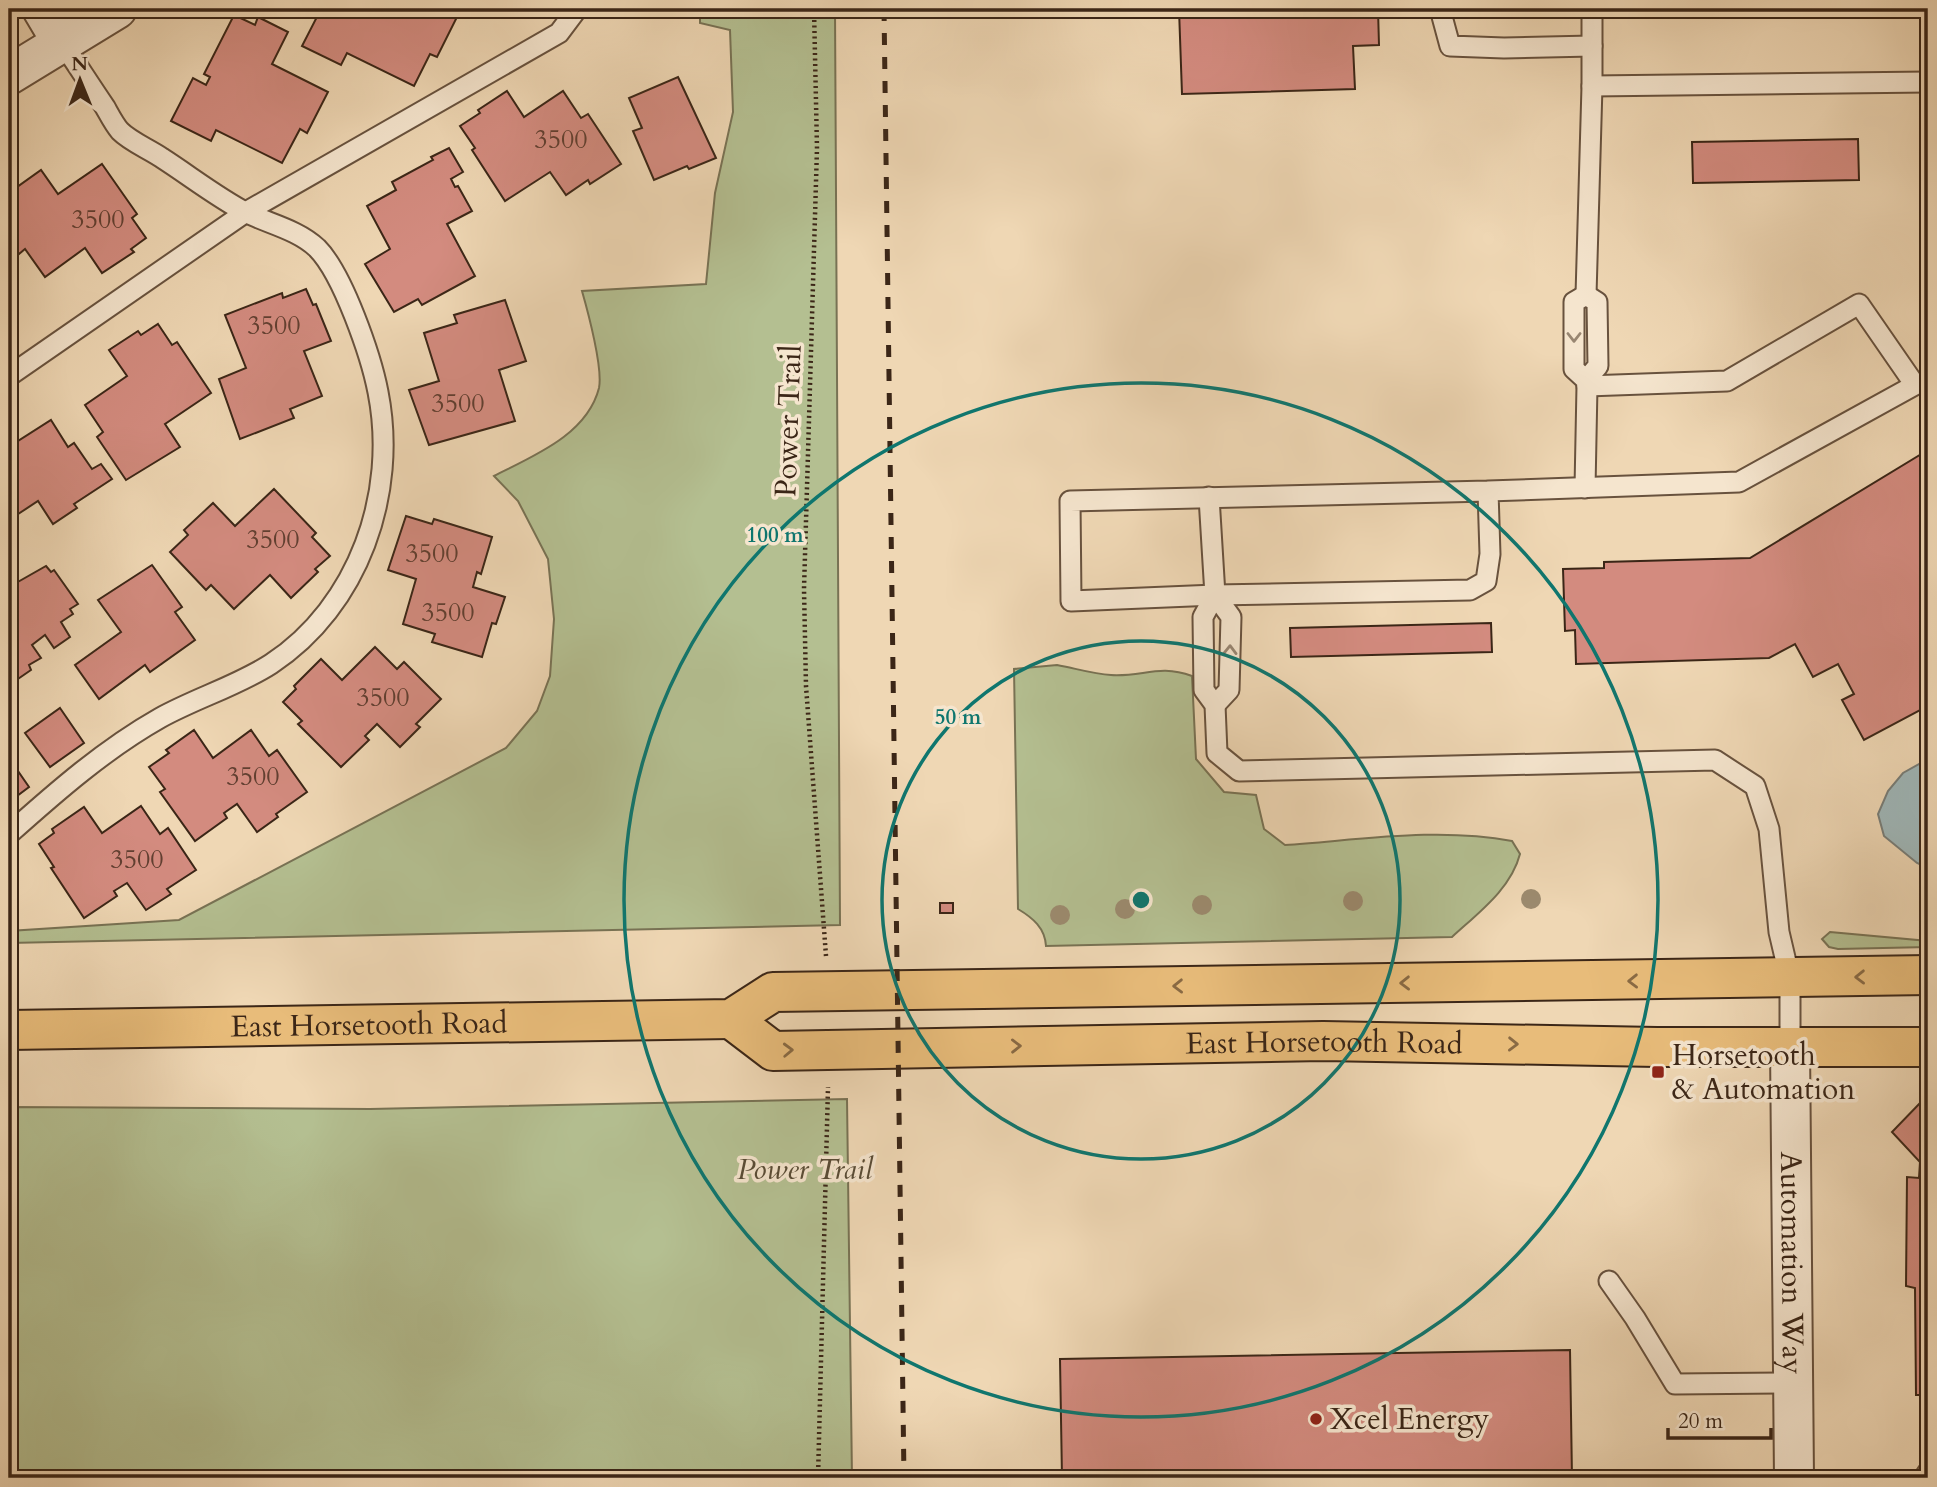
<svg xmlns="http://www.w3.org/2000/svg" width="1937" height="1487" font-family="Cardo,serif">
  <style>
    .green { fill: #b4bf91; stroke: #787254; stroke-width: 2 }
    .water { fill: #9fb7b9; stroke: #777d78; stroke-width: 2 }
    .building { fill: #d38b7f; stroke: #3b2617; stroke-width: 2 }
    .lines { fill: none; stroke-linecap: round; stroke-linejoin: round }
    .service-casing { stroke: #68523e; stroke-width: 23 }
    .minor-casing { stroke: #68523e; stroke-width: 42 }
    .primary-casing { stroke: #3b2617; stroke-width: 42 }
    .path { stroke: #3b2617; stroke-width: 4.5; stroke-dasharray: 2 3.5; stroke-linecap: butt }
    .service { stroke: #f5e5ce; stroke-width: 19 }
    .minor { stroke: #f5e5ce; stroke-width: 38 }
    .primary { stroke: #e8bc7a; stroke-width: 38 }
    .rail { stroke: #3b2617; stroke-width: 5; stroke-dasharray: 12 12; stroke-linecap: butt }
    .tree { fill: #9c8b6f }
    .oneway { stroke: #988672 }
    .oneway2 { stroke: #896a44 }
    .ring { fill: none; stroke: #0f766e; stroke-width: 3.5 }
    .poi-dot { fill: #8f2418; stroke: #f5e5ce; stroke-width: 2.5 }
    .labels { text-anchor: middle; stroke-width: 7; stroke-linejoin: round; paint-order: stroke }
    .number-label { font-size: 26px; fill: #613f31 }
    .street-label { font-size: 30px; fill: #3b2617; stroke: #f5e5ce }
    .poi-label { font-size: 30px; fill: #3b2617; stroke: #f5e5ce; text-anchor: start }
    .park-label { font-size: 30px; font-style: italic; fill: #594c36; stroke: #f5e5ce }
    .centre { fill: #0f766e; stroke: #f5e5ce; stroke-width: 3.5 }
    .ring-label { font-size: 21px; text-anchor: middle; font-weight: bold; fill: #0f766e; stroke: #f5e5ce; stroke-width: 7; stroke-linejoin: round; paint-order: stroke }
  </style>
  <rect width="100%" height="100%" fill="#efd7b4"/>
  <filter id="stains"><feTurbulence type="fractalNoise" baseFrequency=".00286" numOctaves="4"/><feColorMatrix values="0 0 0 0 .2 0 0 0 0 .09 0 0 0 0 .02 0 0 0 .5 -.17"/></filter>
  <radialGradient id="worn" r=".72"><stop offset=".6" stop-color="#630" stop-opacity="0"/><stop offset="1" stop-color="#630" stop-opacity=".3"/></radialGradient>
  <!-- green -->
  <g class="green">
    <path d="M700,9h135l5,916 -831,18v-12l170,-11 327,-172 31,-37 13,-35 4,-57 -6,-60 -30,-58 -24,-25c39,-20 93,-41 105,-88 4,-20 -11,-76 -17,-97l124,-7 9,-91 18,-81 -3,-82 -30,-7z"/>
    <path d="M1057,665c17,3 36,9 54,10 32,2 48,-11 81,1l4,83 28,33 32,3 8,34 21,16c74,-5 153,-18 227,-4l8,13c-9,35 -42,59 -68,83l-406,9c-1,-18 -13,-28 -28,-37l-4,-240z"/>
    <path d="M1830,932l98,9v6l-90,2 -9,-2 -7,-8z"/>
    <path d="M847,1099l5,379h-843v-371l361,2z"/>
  </g>
  <!-- water -->
  <path class="water" d="M1928,759v109l-11,-5 -33,-27 -6,-22 10,-23 15,-18z"/>
  <!-- building -->
  <g class="building">
    <path d="M321,9h120l16,8 -20,40 -7,-3 -16,32 -67,-33 -6,12 -39,-19z"/>
    <path d="M1179,9h199l1,36 -26,1 2,43 -173,5z"/>
    <path d="M234,15l21,10 3,-8 30,15 -16,32 56,28 -21,41 -7,-4 -18,34 -66,-33 -5,11 -40,-20 22,-43 13,7 4,-8 -6,-3z"/>
    <path d="M678,77l38,81 -27,11 -2,-3 -33,14 -21,-49 9,-3 -13,-30z"/>
    <path d="M507,91l17,26 39,-26 18,27 7,-4 33,50 -31,20 -2,-4 -22,15 -16,-23 -45,29 -33,-51 3,-2 -15,-22 20,-13 -2,-3z"/>
    <path d="M1858,139l1,41 -166,3 -1,-41z"/>
    <path d="M449,148l14,24 -12,7 4,8 3,-1 14,25 -25,13 28,52 -53,29 -4,-6 -24,13 -29,-48 25,-15 -23,-43 29,-16 -4,-8 41,-22 -2,-3z"/>
    <path d="M102,164l35,50 -5,4 14,20 -15,11 3,3 -32,21 -17,-25 -40,29 -20,-28 -6,5 -10,-15v-43l6,-4 -2,-2 28,-20 17,24z"/>
    <path d="M306,289l7,16 3,-1 15,37 -27,10 18,45 -32,13 4,9 -54,21 -21,-60 27,-11 -21,-53 57,-22 1,5z"/>
    <path d="M505,300l21,61 -27,9 16,51 -86,24 -20,-55 30,-9 -15,-48 33,-10 -3,-8z"/>
    <path d="M158,324l14,21 5,-3 34,51 -46,31 15,23 -54,33 -29,-43 6,-5 -18,-27 42,-29 -18,-26 29,-19 3,4z"/>
    <path d="M51,420l17,27 6,-4 18,26 9,-5 11,15 -38,25 3,4 -24,16 -15,-23 -29,19v-76l1,2z"/>
    <path d="M1928,450v256l-64,34 -22,-40 12,-6 -16,-30 -25,13 -18,-33 -26,14 -193,6 -1,-34 -10,1 -2,-62 41,-1v-6l146,-4z"/>
    <path d="M274,489l42,44 -4,4 18,19 -15,13 3,3 -27,26 -21,-23 -36,34 -23,-24 -5,5 -36,-38 18,-17 -4,-5 29,-27 22,23z"/>
    <path d="M406,516l26,8 2,-5 58,18 -11,37 -4,-2 -4,15 32,10 -9,27 -4,-1 -10,34 -50,-15 3,-8 -32,-10 13,-45 -28,-9z"/>
    <path d="M152,565l30,42 -7,5 20,28 -45,32 -5,-7 -46,34 -24,-34 46,-33 -23,-32z"/>
    <path d="M46,566l5,6 3,-2 24,34 -8,5 3,5 -12,8 9,15 -16,11 -9,-13 -13,10 9,13 -12,7 2,5 -22,15v-98z"/>
    <path d="M1491,623l1,29 -201,5 -1,-29z"/>
    <path d="M375,647l22,22 7,-7 37,37 -25,25 4,3 -20,20 -23,-23 -12,12 4,4 -28,27 -43,-43 4,-3 -19,-19 13,-13 -2,-3 27,-27 21,21z"/>
    <path d="M60,708l24,35 -34,24 -25,-34z"/>
    <path d="M194,730l19,28 38,-28 18,26 8,-6 30,42 -31,22 2,3 -21,15 -20,-28 -13,9 3,5 -32,23 -35,-49 5,-3 -16,-22 20,-14 -3,-3z"/>
    <path d="M9,758l20,29 -20,15z"/>
    <path d="M141,806l19,28 8,-6 28,42 -29,19 4,5 -25,16 -19,-27 -13,8 3,5 -33,22 -33,-50 3,-1 -15,-23 15,-11 -2,-4 32,-22 18,26z"/>
    <rect x="940" y="903" width="13" height="10"/>
    <path d="M1922,1101l6,6v288h-12l-1,-107 -9,-2 1,-109 12,1 1,-16 -28,-30z"/>
    <path d="M1570,1350l2,128h-510l-2,-119z"/>
  </g>
  <g class="lines">
    <!-- service casing -->
    <g class="service-casing">
      <g id="service">
        <path d="M1440,9l10,37 54,2 88,-2"/>
        <path d="M1592,86l336,-4"/>
        <path d="M1586,295l6,-209v-77"/>
        <path d="M1586,295l11,7 1,64 -12,14"/>
        <path d="M9,376l237,-164 313,-179 18,-24"/>
        <path d="M1585,488l2,-102 -1,-6 -12,-11v-67l12,-7"/>
        <path d="M1488,491l2,63 -4,27 -16,9 -255,5 -144,6 -1,-100 418,-10 251,-9 176,-97 -56,-81 -132,77 -140,5"/>
        <path d="M1209,497l6,98 -12,22 1,73 11,15 2,48 22,18 476,-11 40,26 14,43 10,103 11,47v67"/>
        <path d="M1215,595l16,22 -2,73 -14,15"/>
        <path d="M9,834c47,-42 96,-85 151,-116 36,-20 77,-32 111,-54 88,-58 127,-171 107,-272 -7,-36 -35,-118 -61,-144 -19,-18 -47,-24 -70,-35 -29,-15 -57,-37 -85,-55 -13,-9 -31,-16 -42,-27 -6,-7 -11,-17 -15,-24 -15,-22 -29,-44 -44,-66"/>
        <path d="M1609,1281l26,37 40,66 118,-1"/>
        <path d="M1924,1478l4,-6"/>
      </g>
    </g>
    <!-- minor casing -->
    <g class="minor-casing">
      <g id="minor">
        <path d="M42,9l19,32"/>
        <path d="M9,75l108,-66"/>
        <path id="s1" d="M1790,1046l4,432"/>
      </g>
    </g>
    <!-- primary casing -->
    <g class="primary-casing">
      <g id="primary">
        <path id="s2" d="M731,1019l42,32 550,-10 334,6h271"/>
        <path id="s3" d="M9,1030l722,-11 42,-27 1155,-17"/>
      </g>
    </g>
    <!-- path -->
    <g class="path">
      <path d="M814,9l3,139 -13,441 2,97 20,270"/>
      <path d="M818,1478l10,-391"/>
    </g>
    <!-- service -->
    <use href="#service" class="service"/>
    <!-- minor -->
    <use href="#minor" class="minor"/>
    <!-- primary -->
    <use href="#primary" class="primary"/>
    <!-- rail -->
    <path class="rail" d="M884,9l20,1469"/>
  </g>
  <!-- trees -->
  <g class="tree">
    <circle cx="1531" cy="899" r="10"/>
    <circle cx="1353" cy="901" r="10"/>
    <circle cx="1202" cy="905" r="10"/>
    <circle cx="1125" cy="909" r="10"/>
    <circle cx="1060" cy="915" r="10"/>
  </g>
  <!-- one-way arrows -->
  <defs><path id="oneway-chevron" d="M-2-3.5L2.5 0L-2 3.5" fill="none" stroke-width="1.6" stroke-linecap="round" stroke-linejoin="round" transform="scale(1.75)"/></defs>
  <g class="oneway">
    <use href="#oneway-chevron" transform="translate(1574 337) rotate(90)"/>
    <use href="#oneway-chevron" transform="translate(1230 650) rotate(-89)"/>
  </g>
  <g class="oneway2">
    <use href="#oneway-chevron" transform="translate(1860 977) rotate(179)"/>
    <use href="#oneway-chevron" transform="translate(1633 981) rotate(179)"/>
    <use href="#oneway-chevron" transform="translate(1405 983) rotate(179)"/>
    <use href="#oneway-chevron" transform="translate(1178 986) rotate(179)"/>
    <use href="#oneway-chevron" transform="translate(1513 1044) rotate(1)"/>
    <use href="#oneway-chevron" transform="translate(1016 1046) rotate(-1)"/>
    <use href="#oneway-chevron" transform="translate(788 1050) rotate(-2)"/>
  </g>
  <!-- distance rings -->
  <g class="ring">
    <circle cx="1141" cy="900" r="259"/>
    <circle cx="1141" cy="900" r="517"/>
  </g>
  <!-- markers -->
  <g class="poi-dot">
    <rect x="1651" y="1065" width="14" height="14" rx="3.5"/>
    <circle cx="1316" cy="1419" r="7"/>
  </g>
  <g class="labels">
    <!-- number labels -->
    <g class="number-label">
      <text x="561" y="148">3500</text>
      <text x="98" y="228">3500</text>
      <text x="274" y="334">3500</text>
      <text x="458" y="412">3500</text>
      <text x="273" y="548">3500</text>
      <text x="432" y="562">3500</text>
      <text x="448" y="621">3500</text>
      <text x="383" y="706">3500</text>
      <text x="253" y="785">3500</text>
      <text x="137" y="868">3500</text>
    </g>
    <!-- street labels -->
    <g class="street-label">
      <text transform="translate(788 421) rotate(-88)" y="10">Power Trail</text>
      <text dy="10" stroke="none"><textPath href="#s3" startOffset="360">East Horsetooth Road</textPath></text>
      <text dy="10" stroke="none"><textPath href="#s2" startOffset="604">East Horsetooth Road</textPath></text>
      <text dy="10" stroke="none"><textPath href="#s1" startOffset="217">Automation Way</textPath></text>
    </g>
    <!-- poi labels -->
    <g class="poi-label">
      <text x="1672" y="1065">Horsetooth<tspan x="1672" dy="34">&amp; Automation</tspan></text>
      <text x="1330" y="1429">Xcel Energy</text>
    </g>
    <!-- park labels -->
    <g class="park-label">
      <text x="805" y="1179">Power Trail</text>
    </g>
  </g>
  <circle cx="1141" cy="900" r="10" class="centre"/>
  <g class="ring-label">
    <text x="775" y="542">100 m</text>
    <text x="958" y="724">50 m</text>
  </g>
  <!-- margin -->
  <rect width="1937" height="1487" fill="none" stroke="#efd7b4" stroke-width="35"/>
  <rect x="10" y="10" width="1916" height="1466" fill="none" stroke="#3b2617" stroke-width="3.5"/>
  <rect x="18" y="18" width="1902" height="1452" fill="none" stroke="#3b2617" stroke-width="2"/>
  <!-- north arrow -->
  <g transform="translate(80 80) rotate(359)" stroke="#f5e5ce" stroke-width="5" paint-order="stroke">
  <path d="M0-5L12 26L0 18L-12 26Z" fill="#3b2617"/>
  <text y="-10" font-size="19" font-weight="bold" text-anchor="middle" fill="#3b2617">N</text>
  </g>
  <!-- scale -->
  <path d="M1668 1428v10h103v-10" fill="none" stroke="#3b2617" stroke-width="3.5"/>
  <text x="1678" y="1428" font-size="21" fill="#3b2617" stroke="#f5e5ce" stroke-width="5" paint-order="stroke">20 m</text>
  <rect width="100%" height="100%" filter="url(#stains)"/>
  <rect width="100%" height="100%" fill="url(#worn)"/>
</svg>
